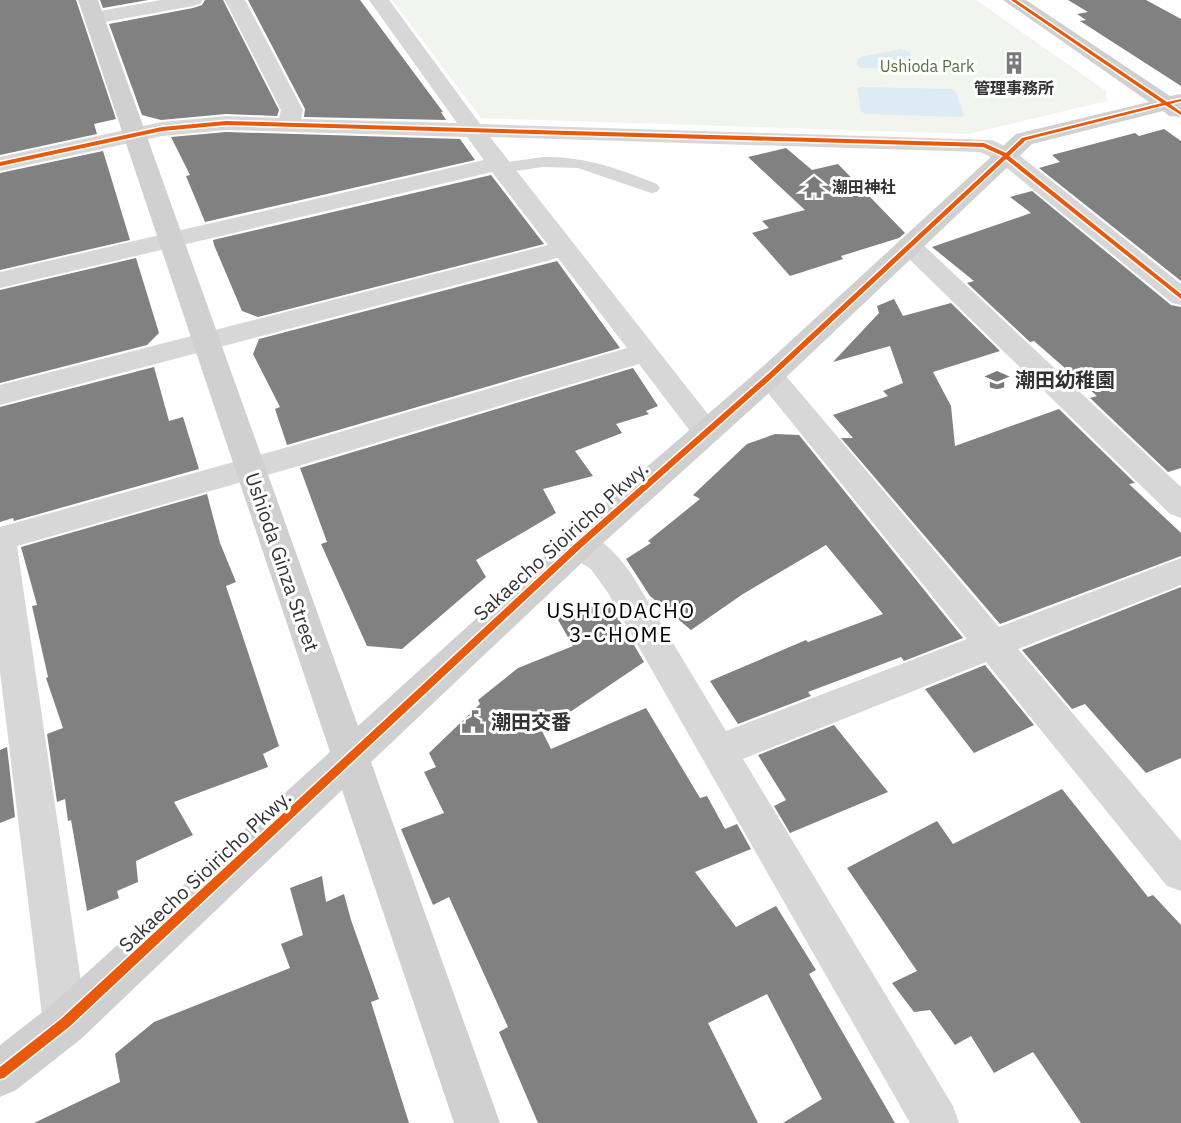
<svg xmlns="http://www.w3.org/2000/svg" width="1181" height="1123" font-family="'IBM Plex Sans','Noto Sans JP',sans-serif">
  <style>
    .green { fill: #f1f5ed }
    .water { fill: #ddebf3 }
    .building { fill: #818181 }
    .lines { fill: none; stroke-linecap: round; stroke-linejoin: round }
    .lane { fill: #d7d7d7; fill-rule: evenodd }
    .street { fill: #d7d7d7; fill-rule: evenodd }
    .secondary { fill: #d0d0d0; fill-rule: evenodd }
    .cycleway-casing { stroke: #fff; stroke-width: 3 }
    .cycleway { fill: #e8590c; fill-rule: evenodd }
    .labels { text-anchor: middle; stroke-width: 6; stroke-linejoin: round; paint-order: stroke }
    .far-park-label { font-size: 16px; fill: #56703f; stroke: #fff }
    .far-poi-label { font-size: 16px; font-weight: bold; fill: #333; stroke: #fff }
    .poi-label { font-size: 20px; font-weight: bold; fill: #333; stroke: #fff; text-anchor: start }
    .street-label { font-size: 20px; fill: #333; stroke: #fff }
    .neighbourhood-label { font-size: 21px; letter-spacing: 1.5px; fill: #000; stroke: #fff }
  </style>
  <rect width="100%" height="100%" fill="#fff"/>
  <!-- green -->
  <path class="green" d="M392,0h584l130,91 1,10 -139,33 -487,-16z"/>
  <!-- water -->
  <g class="water">
    <path d="M901,49l9,3 5,13 -8,4 -46,-1 -4,-3v-5l3,-3z"/>
    <path d="M862,87l90,2 4,3 8,23 -3,2 -96,-3 -4,-3 -4,-23z"/>
  </g>
  <!-- building -->
  <g class="building">
    <path d="M0,0h76l40,119 -22,5 3,10 -97,21z"/>
    <path d="M100,0h48l-45,8z"/>
    <path d="M205,0h18l56,110 -2,6 -51,-2 -65,6 -19,-5 -33,-91 84,-16 9,-3z"/>
    <path d="M248,0h112l83,112h-2l5,8 -142,-3 1,-8z"/>
    <path d="M1068,0h78l35,19v67l-101,-65 6,-1 -9,-6 11,-2z"/>
    <path d="M1164,129l17,12v140l-142,-113 21,-6 -8,-7 83,-22 4,3z"/>
    <path d="M226,132l234,7 15,21 -270,62 -19,-46 4,-1 -19,-38z"/>
    <path d="M786,148l26,22 26,-6 67,69 -6,5 -58,18 2,3 -53,17 -38,-43 17,-5 -7,-7 43,-11 -57,-53z"/>
    <path d="M103,151l27,89 -130,30v-97z"/>
    <path d="M491,175l53,69 -286,73 -16,-6 -28,-66 -1,-5z"/>
    <path d="M1032,191l139,114 10,2v161l-13,4 -78,-74 7,-2 -63,-55 -4,1 -63,-59 7,-2 -42,-34 99,-34 -21,-16z"/>
    <path d="M136,258l23,75 -12,12 -147,38v-93z"/>
    <path d="M557,261l63,87 -333,97 -12,-36 5,-2 -27,-53 6,-15z"/>
    <path d="M894,299l9,17 48,-13 49,48 -67,21 18,34 4,40 104,-37 76,74 -6,1 52,49v23l-181,68 -159,-186h12l-20,-23 55,-19 -5,-5 20,-8 -13,-37 -57,16 46,-49 -2,-7z"/>
    <path d="M154,367l15,54 14,-4 16,52 -185,52 -1,-3 -13,4v-115z"/>
    <path d="M633,368l25,38 -12,5 3,3 -33,10 6,9 -47,18 18,25 -50,13 13,24 -80,47 10,17 -84,72 -35,-3 -46,-102 6,-2 -27,-74z"/>
    <path d="M775,434l24,1 164,203 -59,23 -3,-4 -93,35 3,4 -73,28 -28,-43 96,-41 2,2 75,-28 -57,-69 -83,49 -52,36 -41,-34 -24,-37 25,-16 -3,-2 52,-42 -7,-4 54,-51z"/>
    <path d="M207,494l13,49 16,39 -10,4 53,160 -16,8 5,13 -94,35 19,33 -57,26 2,21 -21,9 2,7 -32,13 -16,-91 -3,1 -3,-22 -8,3 -10,-68 16,-6 -17,-50 2,-1 -16,-71 5,-1 -16,-58z"/>
    <path d="M1181,587v171l-35,15 -61,-69 -13,5 -50,-59z"/>
    <path d="M608,601l36,61 -102,69 9,18 95,-41 54,90 7,-2 18,33 12,-5 14,25 -56,23 41,55 40,-21 40,64 -7,4 86,149h-112l39,-24 -55,-105 -59,29 50,100h-220l-39,-91 9,-5 -59,-130 -16,8 -32,-76 43,-16 -20,-41 12,-5 -7,-14 51,-49 -2,-4 40,-32 55,-22 -16,-28z"/>
    <path d="M985,665l49,60 -60,28 -49,-64z"/>
    <path d="M834,725l54,67 -98,41 -16,-27 12,-6 -28,-45z"/>
    <path d="M7,747l8,70 -15,6v-73z"/>
    <path d="M1062,789l86,108 5,-2 28,30v198h-100l-48,-71 -39,21 -23,-37 -16,9 -25,-35 -16,2 -22,-29 25,-12 -70,-103 90,-47 16,23z"/>
    <path d="M322,876l4,26 18,-8 7,26 28,79 -8,3 38,121h-375l86,-41 -5,-28 39,-32 136,-54 -9,-24 22,-9 -13,-47z"/>
  </g>
  <g class="lines">
    <!-- lane -->
    <path class="lane" d="M543,157c41,-1 77,12 114,27l3,4 -3,4 -6,1 -73,-25 -35,-1 -42,6 -6,-1 -2,-4 2,-4 6,-1z"/>
    <!-- street -->
    <g class="street">
      <path d="M161,0h42l-3,4 -7,2 -99,18 -7,-2 -3,-4 3,-4 7,-2z"/>
      <path d="M225,0h20l58,110 -2,9 156,4 -88,-123h20l91,124 512,16 21,10 168,134v21l-9,-2 -175,-143 -17,-8 -490,-15 232,295 -4,7 -11,3 -11,-3 -57,-75 -344,103 -278,79 70,477 -6,16 -16,6 -16,-6 -6,-16 -43,-351v-145l295,-82 332,-97 -69,-90 -558,147v-20l548,-140 -56,-73 -492,116v-16l484,-112 -17,-23 -241,-7 -64,6 -162,35v-14l162,-35 64,-6 53,2 2,-8z"/>
      <path d="M909,237l9,3 263,247v31l-11,-4 -270,-264 -4,-5 4,-5z"/>
      <path d="M770,366l10,3 219,258 182,-69v27l-163,64 163,192v50l-14,-5 -181,-224 -243,97 210,347 6,17h-49l-302,-530 -17,-24 -24,-15 -4,-9 4,-9c29,-9 50,18 65,39l94,156 241,-92 -207,-256 -4,-7 4,-7z"/>
    </g>
    <!-- secondary -->
    <path class="secondary" d="M78,0h20l260,726 209,-190 193,-167 256,-235 133,-32 -146,-102h23l144,96 11,-2v23l-12,-1 -6,-5 -131,33 -252,239 -189,171 -220,208 129,361h-46l-112,-333 -261,249 -65,51 -16,7v-52l49,-38 281,-255z"/>
    <!-- cycleway casing -->
    <g class="cycleway-casing">
      <path id="cycleway" d="M1011,0h5l151,102 14,-3v2l-11,3 11,8v3l-16,-10 -139,35 -17,16 172,138v5l-175,-140 -234,219 -190,169 -513,480 -65,51 -4,1v-12l61,-48 515,-476 192,-169 235,-218 -20,-9 -757,-22 -64,6 -162,35v-4l162,-35 64,-6 758,22 22,10 16,-15 140,-35z"/>
    </g>
    <!-- cycleway -->
    <use href="#cycleway" class="cycleway"/>
  </g>
  <!-- icons -->
  <defs>
    <g id="building-bare" transform="scale(1.8)"><path d="M-4-6H4V6H1V3H-1V6H-4ZM-2.5-4.3h1.7v1.8h-1.7ZM.8-4.3h1.7v1.8H.8ZM-2.5-1h1.7V.8h-1.7ZM.8-1h1.7V.8H.8Z" fill="#7a7a7a" stroke="#fff" stroke-width="2.5" paint-order="stroke"/></g>
    <g id="temple-bare" transform="scale(1.8)"><path d="M0-6L5-2H3V0L6.5 2.5H4V6H1.5V3h-3V6H-4V2.5H-6.5L-3 0V-2H-5Z" fill="#7a7a7a" stroke="#fff" stroke-width="2.5" paint-order="stroke"/></g>
    <g id="school-bare" transform="scale(1.8)"><path d="M0-5L7-2L0 1L-7-2ZM-4 1L0 2.5L4 1V4Q0 6-4 4Z" fill="#7a7a7a" stroke="#fff" stroke-width="2.5" paint-order="stroke"/></g>
    <g id="civic-bare" transform="scale(1.8)"><path d="M-.6-6.5H3V-4.5H.6V-3L4-1V1h2V6H-6V1h2V-1L-.6-3ZM-1.2 2.5V6h2.4V2.5Z" fill="#7a7a7a" stroke="#fff" stroke-width="2.5" paint-order="stroke"/></g>
  </defs>
  <g fill-rule="evenodd">
    <use href="#building-bare" x="1014" y="63"/>
    <use href="#temple-bare" x="814" y="187"/>
    <use href="#school-bare" x="997" y="380"/>
    <use href="#civic-bare" x="473" y="722"/>
  </g>
  <g class="labels">
    <!-- far-park labels -->
    <g class="far-park-label">
      <text x="927" y="72">Ushioda Park</text>
    </g>
    <!-- far-poi labels -->
    <g class="far-poi-label">
      <text x="1014" y="94">管理事務所</text>
      <text x="832" y="193" text-anchor="start">潮田神社</text>
    </g>
    <!-- poi labels -->
    <g class="poi-label">
      <text x="1015" y="387">潮田幼稚園</text>
      <text x="491" y="729">潮田交番</text>
    </g>
    <!-- street labels -->
    <g class="street-label">
      <text transform="translate(561 541) rotate(-42)" y="7">Sakaecho Sioiricho Pkwy.</text>
      <text transform="translate(282 562) rotate(71)" y="7">Ushioda Ginza Street</text>
      <text transform="translate(205 871) rotate(-43)" y="7">Sakaecho Sioiricho Pkwy.</text>
    </g>
    <!-- neighbourhood labels -->
    <g class="neighbourhood-label">
      <text x="621" y="618">USHIODACHO<tspan x="621" dy="24">3-CHOME</tspan></text>
    </g>
  </g>
</svg>
